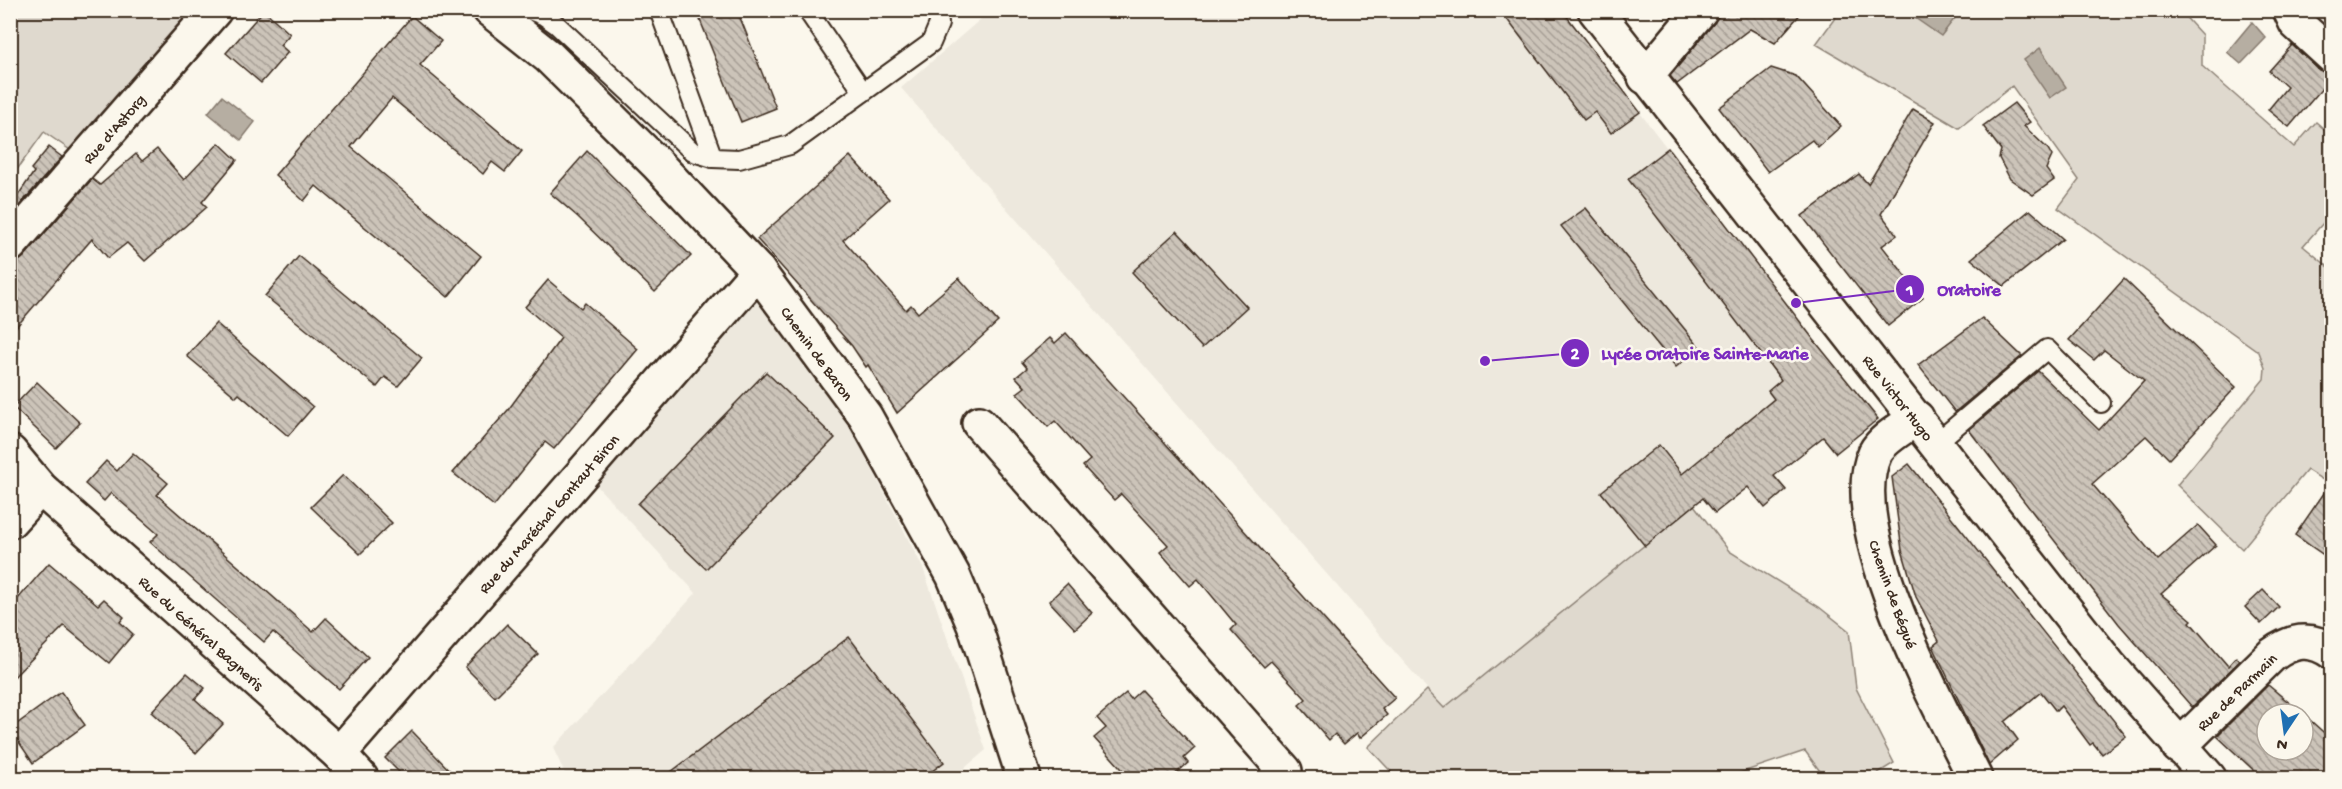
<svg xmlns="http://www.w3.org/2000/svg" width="2342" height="789" font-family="'Gochi Hand',sans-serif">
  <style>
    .built { fill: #ede8dd }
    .green { fill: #dfd9ce; stroke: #8d8276; stroke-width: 1.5 }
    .water { fill: #b6aea2; stroke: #85796d; stroke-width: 1.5 }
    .building { fill: url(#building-back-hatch); stroke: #3b2a1e; stroke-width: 1.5 }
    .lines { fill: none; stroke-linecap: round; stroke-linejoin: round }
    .service-casing { stroke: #3b2a1e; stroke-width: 22 }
    .minor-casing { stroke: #3b2a1e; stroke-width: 38 }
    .secondary-casing { stroke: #3b2a1e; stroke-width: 38 }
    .service { stroke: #fbf7ec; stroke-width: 18 }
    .minor { stroke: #fbf7ec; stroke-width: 33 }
    .secondary { stroke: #fbf7ec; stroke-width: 33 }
    .labels { text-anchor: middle; stroke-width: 5; stroke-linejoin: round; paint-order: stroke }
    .street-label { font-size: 16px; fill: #3b2a1e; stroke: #fbf7ec }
    .leader { fill: none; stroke: #7b2cbf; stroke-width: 2 }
    .callout-dot { fill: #7b2cbf; stroke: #fbf7ec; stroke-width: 2 }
    .mark-label { font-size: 18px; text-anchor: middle; font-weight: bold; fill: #fff }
    .callout-label { font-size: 18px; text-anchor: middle; font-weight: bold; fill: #7b2cbf; stroke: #fbf7ec; stroke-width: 5; stroke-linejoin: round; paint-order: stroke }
  </style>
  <defs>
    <pattern id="building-back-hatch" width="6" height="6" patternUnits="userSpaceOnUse" patternTransform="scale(1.5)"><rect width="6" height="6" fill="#ccc4b9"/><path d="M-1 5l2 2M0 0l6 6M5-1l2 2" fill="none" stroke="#a79f96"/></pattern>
  </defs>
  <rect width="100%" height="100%" fill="#fbf7ec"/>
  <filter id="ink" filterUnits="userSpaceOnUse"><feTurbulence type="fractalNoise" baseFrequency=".0167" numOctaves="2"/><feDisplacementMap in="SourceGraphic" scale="12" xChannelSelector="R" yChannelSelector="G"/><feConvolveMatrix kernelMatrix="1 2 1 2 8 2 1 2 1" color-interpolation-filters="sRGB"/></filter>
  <g filter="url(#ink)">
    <!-- built -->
    <g class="built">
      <path d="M990,11h572l252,329 64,79 -42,34 -13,-16 -49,39 -17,-21 -313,253 -543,-620z"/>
      <path d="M753,296l91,119 79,153 63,182 -33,28h-386l-14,-30 143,-155 -99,-107z"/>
    </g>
    <!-- green -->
    <g class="green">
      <path d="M184,10l11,6 -119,138 -32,-22 -33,46v-167z"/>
      <path d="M1840,11h340l22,24v31l92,81 22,-25 15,13v79l-28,32 28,23v216l-24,-15 -65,79 -65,-64 87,-106 1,-11 -6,-16 -201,-144 21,-28 -67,-94 -53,42 -143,-84z"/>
      <path d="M1694,505l35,46 90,56 30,24 7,57 38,75 -24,15h-45l-20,-27 -80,27h-328l-29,-31 59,-57 17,18z"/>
    </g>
    <!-- water -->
    <g class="water">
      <path d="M1905,11h39l11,7 -14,18z"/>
      <path d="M2252,22l14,16 -25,26 -14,-12z"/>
      <path d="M2040,48l26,39 -16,11 -26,-38z"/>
      <path d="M222,96l33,26 -14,18 -33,-27z"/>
    </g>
    <!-- building -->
    <g class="building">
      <path d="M264,10l26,24 -10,11 8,7 -27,31 -35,-30z"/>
      <path d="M696,10h41l39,98 -35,14z"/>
      <path d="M1500,10h62l78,102 -29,21 -16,-21 -11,8z"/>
      <path d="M1719,10h85l-29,33 -25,-14 -73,55 -7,-8 45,-54z"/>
      <path d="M412,16l29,25 -21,24 102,86 -17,21 -13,-10 -9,12 -91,-76 -41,49 130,109 -33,41 -132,-111 -12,15 -29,-26z"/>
      <path d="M2292,45l27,25 12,4v4l-42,49 -21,-17 19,-23 -18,-16z"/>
      <path d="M1771,68l25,8 45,50 -23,21 -6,-7 -44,32 -49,-64z"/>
      <path d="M2014,103l16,19 -6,4 24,23 4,7 -6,13 8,11 -21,15 -23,-16 -11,-21 2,-8 -18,-24z"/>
      <path d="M1913,109l22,13 -54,92 16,21 -15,11 41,52 -35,28 -86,-110 57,-42 9,10z"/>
      <path d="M219,143l18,17 -35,42 5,5 -62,54 -18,-18 -19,15 -16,-19 -82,95v-71l14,-6 68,-78 8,6 36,-31 6,7 15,-12 27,31z"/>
      <path d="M49,147l13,10 -52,59v-9l24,-35 -3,-3z"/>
      <path d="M1668,148l146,192 64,79 -42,34 -13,-16 -49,39 12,14 -21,18 -17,-21 -33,26 -12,-15 -58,48 -44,-54 58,-47 23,29 92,-75 -6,-8 13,-11 -153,-201z"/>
      <path d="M587,151l104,105 -36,36 -77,-75 -28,-24z"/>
      <path d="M850,156l39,43 -46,41 63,70 5,-5 7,8 41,-35 39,44 -101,91 -29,-48 -2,2 -14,-21 -95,-107z"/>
      <path d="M1586,208l114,140 -24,19 -115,-141z"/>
      <path d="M2030,210l33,29 -59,47 -33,-27z"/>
      <path d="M1177,231l70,76 -45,41 -70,-76z"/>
      <path d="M299,256l123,102 -24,28 -13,-9 -8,10 -112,-91z"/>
      <path d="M2124,279l112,108 -67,72 -23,-23 -54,48 66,76 40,-35 18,20 -55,49 31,26 -2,2 38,44 8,-9 4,4 -48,46 -73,-83 -150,-194 69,-59 61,59 45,-49 -40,-31 -10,10 -25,-20z"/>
      <path d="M548,280l33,28 4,-5 53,46 -84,100 -9,-7 -51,64 -41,-33 55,-63 53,-72 -36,-31z"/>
      <path d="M1982,318l40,38 -67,56 -37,-47z"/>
      <path d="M216,323l97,84 -25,29 -49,-42 -3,3 -49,-41z"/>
      <path d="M1066,333l329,365 -13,11 5,6 -27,23 -3,-5 -13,11 -9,-10 -6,6 -30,-35 7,-6 -35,-38 -7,6 -33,-37 5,-5 -38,-46 -8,7 -30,-34 8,-7 -47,-51 -7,6 -31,-34 7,-6 -35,-39 -7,6 -31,-34 8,-6 -9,-10 11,-9 -5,-6 28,-24 5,5z"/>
      <path d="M766,372l69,66 -129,131 -68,-65z"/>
      <path d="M37,382l43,41 -24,25 -43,-41z"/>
      <path d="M133,453l35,30 -11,12 156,137 13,-14 42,39 -29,32 -66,-57 -9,10 -114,-100 8,-8 -47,-41 -7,8 -19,-17 21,-23 11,10z"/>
      <path d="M1909,464l217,272 -24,18 -9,-11 -3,2 -29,-39 -5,5 -15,-19 -36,30 13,18 -29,25 -56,-119 6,-5 -23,-44 -14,-47 -10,-73z"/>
      <path d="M343,475l49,48 -32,31 -49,-47z"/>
      <path d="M2331,483v77l-36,-25z"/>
      <path d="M49,563l49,42 6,-6 20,18 -4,5 13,12 -24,29 -45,-37 -54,55v-73z"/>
      <path d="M1067,584l25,29 -17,16 -26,-28z"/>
      <path d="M2263,590l16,17 -18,17 -16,-17z"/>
      <path d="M507,624l31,30 -43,43 -30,-30z"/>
      <path d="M849,637l95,125 -21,16h-260z"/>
      <path d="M187,673l18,15 -10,11 28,25 -27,29 -45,-41z"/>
      <path d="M2268,685l35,29h-36v36h36v-36l28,25v39h-69l-45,-42z"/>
      <path d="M1141,690l54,58 -11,10 4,5 -17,15h-41l-36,-40 12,-10 -9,-10 29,-25 5,6z"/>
      <path d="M61,692l24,33 -52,38 -23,-34z"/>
      <path d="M412,731l21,22 24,25h-52l-20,-20z"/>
    </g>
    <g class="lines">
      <!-- service casing -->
      <g class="service-casing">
        <g id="service">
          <path d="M530,10l13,5 14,10 136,127 20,6 26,1 51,-14 141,-102 8,-19 -1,-14"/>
          <path d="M659,10l54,148"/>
          <path d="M807,10l56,82"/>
          <path d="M1936,443l111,-94 54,54"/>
        </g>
      </g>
      <!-- minor casing -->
      <g class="minor-casing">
        <g id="minor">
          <path d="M490,10l59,47 107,106 102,108 107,145 88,159 23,55 48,148"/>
          <path d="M2290,10l6,13 36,33"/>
          <path d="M1645,77l56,-67"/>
          <path d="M10,245l205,-235"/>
          <path d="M1917,418c-13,9 -35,21 -42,35 -35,75 66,255 100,325"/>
          <path d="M979,423l306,348 -9,7"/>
          <path d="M10,452l30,36 299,266 22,24"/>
          <path d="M10,521l30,-33"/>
          <path d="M2179,747l93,-92c20,-15 39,-18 60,-3"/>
          <path d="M339,754l419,-483"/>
        </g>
      </g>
      <!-- secondary casing -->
      <g class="secondary-casing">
        <path id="secondary" d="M1595,10l514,655 100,113"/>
      </g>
      <!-- service -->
      <use href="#service" class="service"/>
      <!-- minor -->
      <use href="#minor" class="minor"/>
      <!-- secondary -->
      <use href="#secondary" class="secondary"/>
    </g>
  </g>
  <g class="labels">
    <!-- street labels -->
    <g class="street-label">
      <text transform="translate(113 128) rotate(-49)" y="6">Rue d'Astorg</text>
      <text transform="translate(818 353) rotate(54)" y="6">Chemin de Baron</text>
      <text transform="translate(1899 397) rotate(52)" y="6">Rue Victor Hugo</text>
      <text transform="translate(548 513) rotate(-49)" y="6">Rue du Maréchal Gontaut Biron</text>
      <text transform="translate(1894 594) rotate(70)" y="6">Chemin de Bégué</text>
      <text transform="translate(202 632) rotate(42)" y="6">Rue du Général Bagneris</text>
      <text transform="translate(2236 691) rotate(-44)" y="6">Rue de Parmain</text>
    </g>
  </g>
  <!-- callouts -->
  <path class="leader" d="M1796 303L1910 289M1485 361L1575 353"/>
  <g class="callout-dot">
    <circle cx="1796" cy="303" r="6"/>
    <circle cx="1485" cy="361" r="6"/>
    <circle cx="1910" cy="289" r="15"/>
    <circle cx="1575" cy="353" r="15"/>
  </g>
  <g class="mark-label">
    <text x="1910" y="295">1</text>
    <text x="1575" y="359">2</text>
  </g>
  <g class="callout-label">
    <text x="1969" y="295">Oratoire</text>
    <text x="1705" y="359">Lycée Oratoire Sainte-Marie</text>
  </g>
  <!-- margin -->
  <rect width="2342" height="789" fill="none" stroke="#fbf7ec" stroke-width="36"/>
  <rect x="18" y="18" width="2306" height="753" fill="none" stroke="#3b2a1e" stroke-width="2" filter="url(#ink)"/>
  <!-- north arrow -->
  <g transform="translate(2285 732) rotate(193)"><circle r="28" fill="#fbf7ec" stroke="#aea59a" stroke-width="1.5"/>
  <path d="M0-4.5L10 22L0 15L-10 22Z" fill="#1f6fb2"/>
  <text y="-9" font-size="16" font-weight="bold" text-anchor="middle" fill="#3b2a1e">N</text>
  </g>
</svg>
